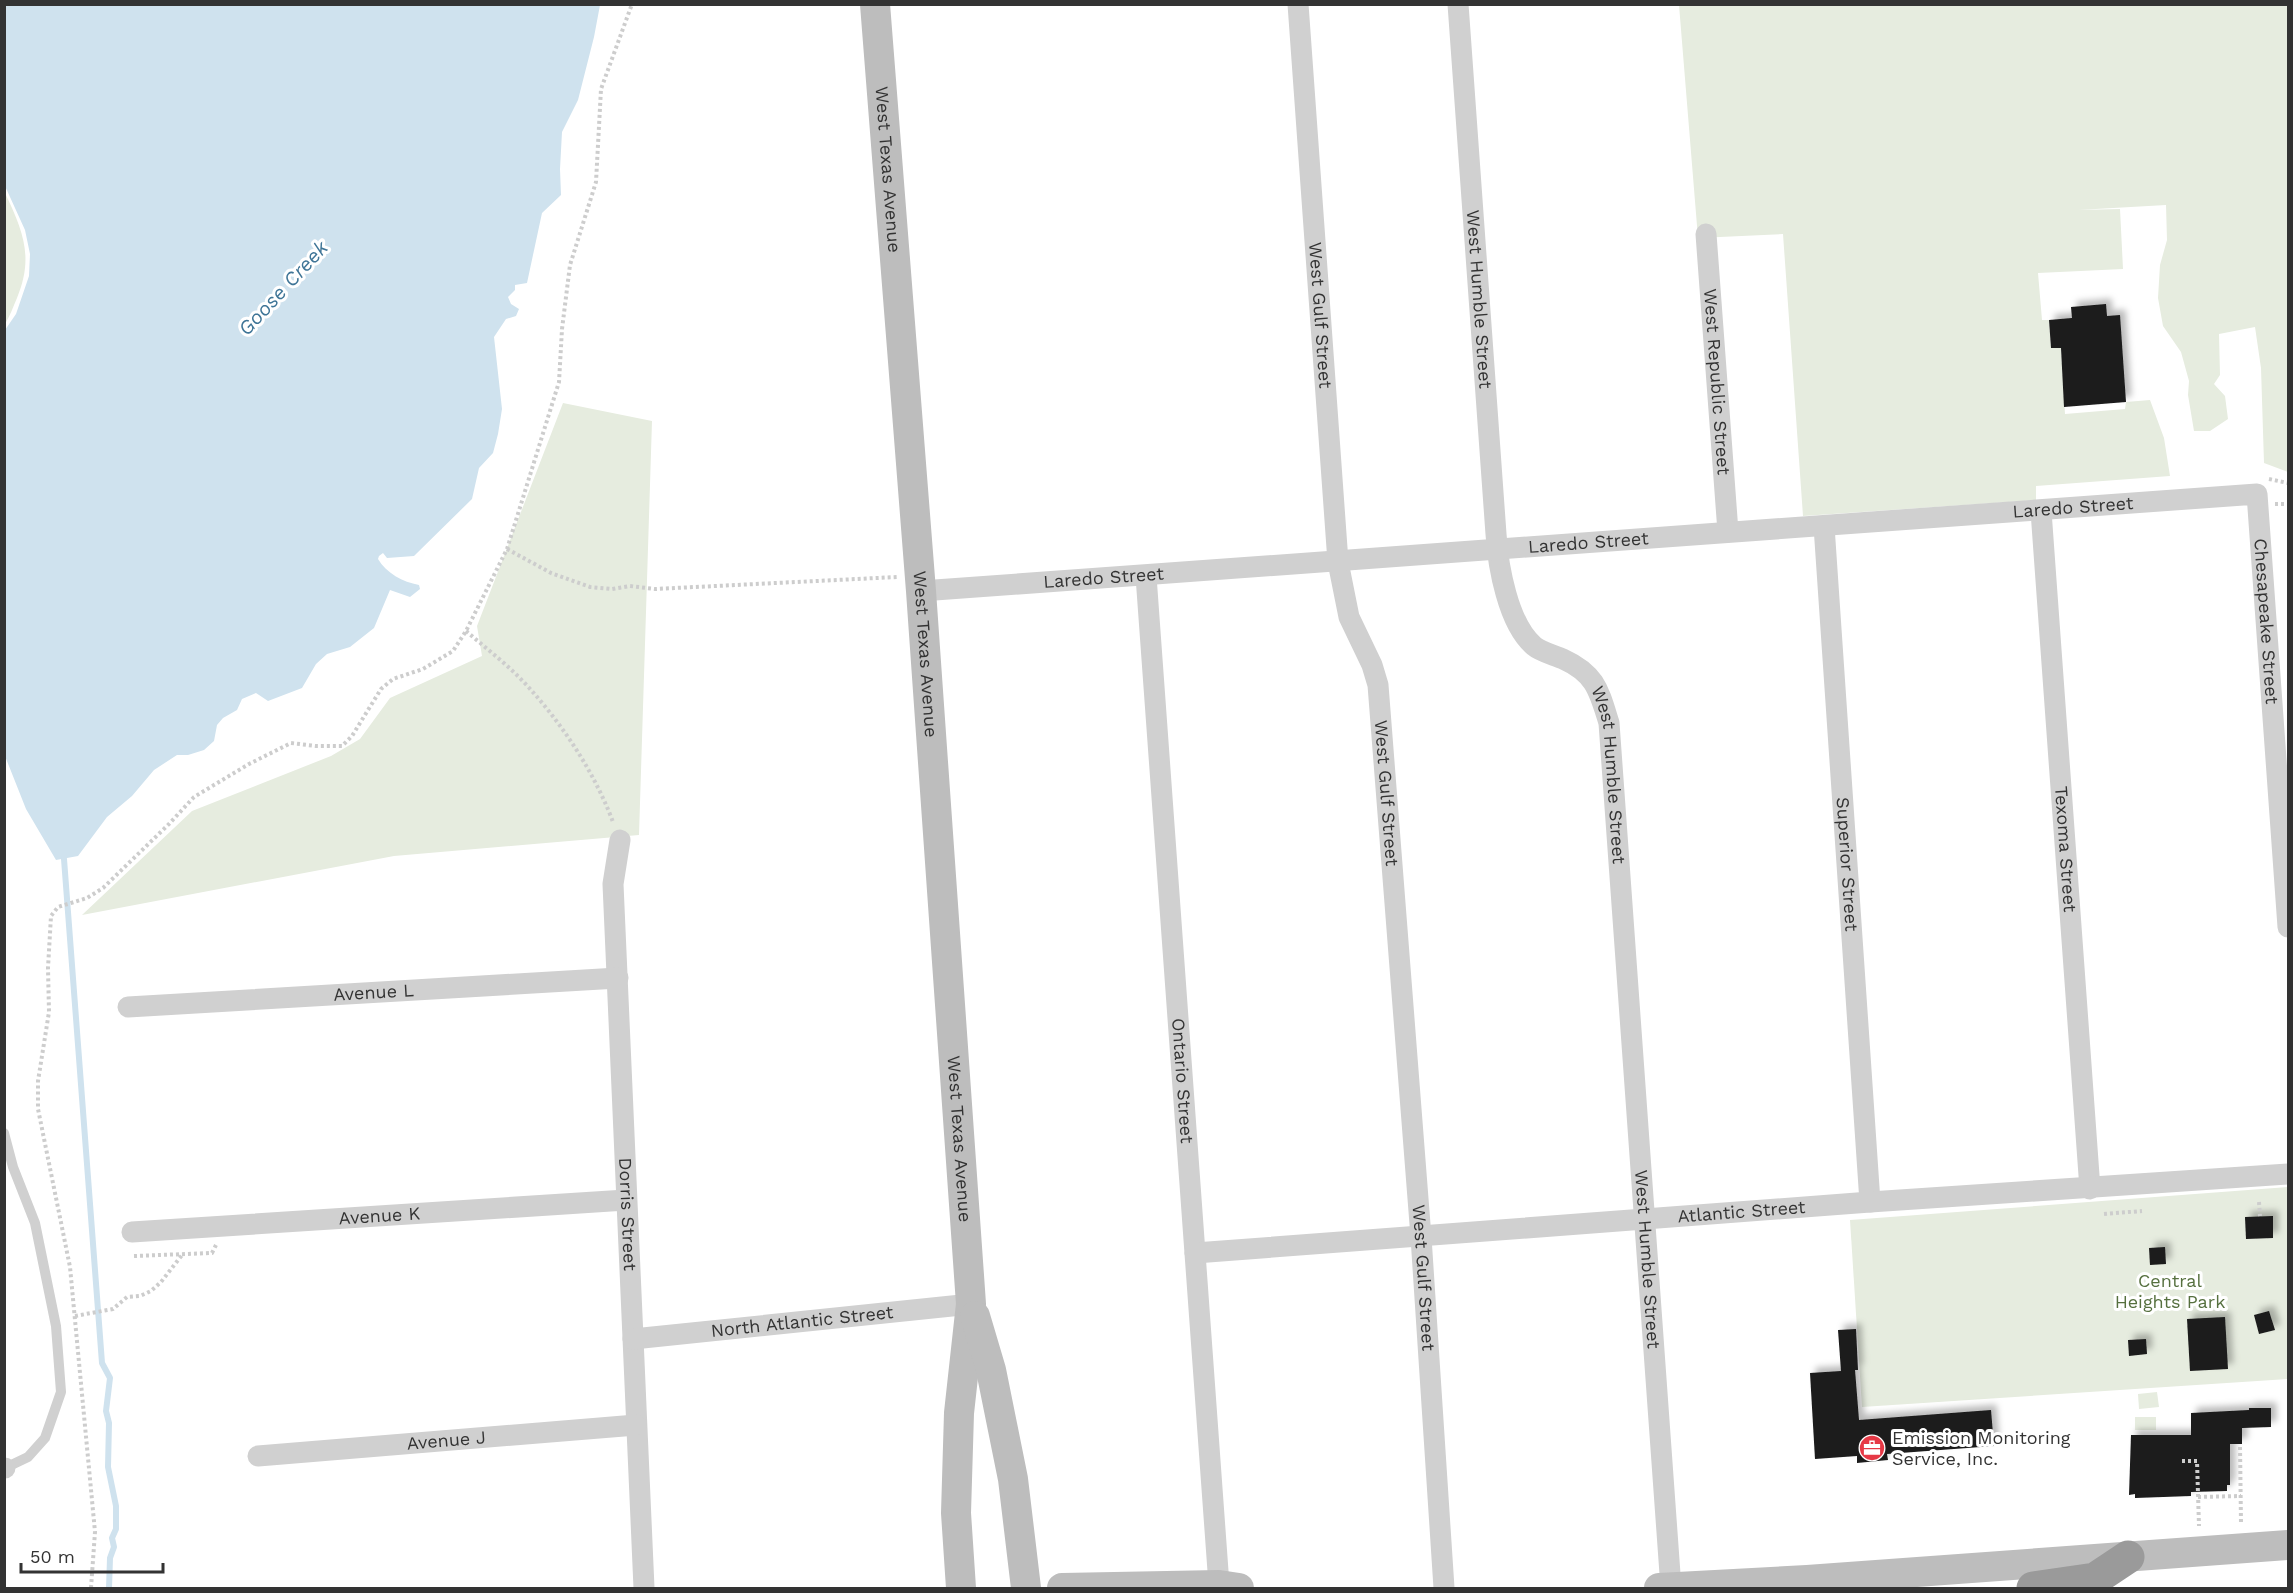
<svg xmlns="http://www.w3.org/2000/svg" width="2293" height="1593" font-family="'Work Sans',sans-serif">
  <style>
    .green { fill: #e6ecdf }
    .water { fill: #cfe2ee }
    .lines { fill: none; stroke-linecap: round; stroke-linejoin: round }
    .stream { stroke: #cfe2ee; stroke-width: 6 }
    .building { fill: #1a1a1a; filter: url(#shadow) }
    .path { stroke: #cdcdcd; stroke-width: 4; stroke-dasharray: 3 3; stroke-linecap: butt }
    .lane { stroke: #d0d0d0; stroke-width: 10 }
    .street { stroke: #d0d0d0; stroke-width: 21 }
    .secondary { stroke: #bdbdbd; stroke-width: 30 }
    .highway { stroke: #9a9a9a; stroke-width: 33 }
    .labels { text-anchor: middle; stroke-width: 6; stroke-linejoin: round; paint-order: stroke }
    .street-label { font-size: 18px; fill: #333; stroke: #fff }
    .park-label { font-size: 18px; fill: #56703f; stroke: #fff }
    .poi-label { font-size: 18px; fill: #333; stroke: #fff; text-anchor: start }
    .water-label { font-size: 20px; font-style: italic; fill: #3f7597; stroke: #fff }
  </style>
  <defs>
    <filter id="shadow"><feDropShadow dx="5.5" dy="-5.5" stdDeviation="3" flood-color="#0004"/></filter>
  </defs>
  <rect width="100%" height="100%" fill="#fff"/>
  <!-- green -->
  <g class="green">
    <path d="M1679,5h609v467l-24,-9 -3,-95 -6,-41 -36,7 1,41 -6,9 11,12 3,23 -18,12h-16l-6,-36 1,-14 -8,-29 -18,-26 -5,-28 2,-33 7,-25 -1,-35 -88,5 42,-1 3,60 -85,4 4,47h7l2,28h10l4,66 60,-5 1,-7 24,-2 14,38 6,38 -134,10v14l-233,16 -20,-282 -85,4z"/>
    <path d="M5,193c18,38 29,64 12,105 -4,9 -7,18 -12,26z"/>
    <path d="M563,403l89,18 -13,414 -245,21 -312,59 110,-104 139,-55 29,-17 30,-41 92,-42 -5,-30z"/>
    <path d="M2288,1187v192l-426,28 -12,-187z"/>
    <path d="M2157,1392l2,15 -20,2 -1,-15z"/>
    <rect x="2135" y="1417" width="21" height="13"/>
  </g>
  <!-- water -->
  <path class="water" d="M5,4l595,1 -6,32 -16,63 -16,32 -2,37 1,26 -19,18 -15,70 -12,2v5l-7,7 3,7 8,5 -3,7 -10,3 -12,18 8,72 -4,25 -5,19 -14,15 -7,31 -58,57 -27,2 -4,-5 -4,3 -1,3c8,14 25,23 41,26l1,4 -10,8 -20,-7 -16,38 -24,19 -23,7 -11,10 -14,24 -34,13 -12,-8 -14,6 -5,11 -14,8 -6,7 -3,16 -10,9 -16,5h-11l-23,15 -22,26 -25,21 -29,39 -22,4 -30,-51 -21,-53v-426l11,-16 13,-38 1,-22 -5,-24 -20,-44z"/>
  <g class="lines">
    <!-- stream -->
    <path class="stream" d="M64,859l38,504 8,15 -4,33 3,12 -1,44 8,39v23l-4,9 2,9 -4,11 -1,30"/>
  </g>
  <!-- building -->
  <g class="building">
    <path d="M2106,304l1,12 13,-1 6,87 -62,5 -3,-59h-10l-2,-28 23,-2 -1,-11z"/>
    <path d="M2273,1216v22l-27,1 -1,-22z"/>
    <path d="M2165,1247l1,17 -16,1 -1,-17z"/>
    <path d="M2269,1311l6,19 -16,4 -5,-19z"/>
    <path d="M2225,1317l3,52 -38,2 -3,-52z"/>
    <path d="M1856,1329l2,41h-3l4,50 132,-10 3,36 -107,8 1,6 -31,3v-7l-42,3 -5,-86 31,-2 -3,-41z"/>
    <path d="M2146,1339l1,15 -18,2 -1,-16z"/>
    <path d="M2249,1408h22v19l-29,1v16h-12v41h-3v6l-36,1v4l-56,2v-4l-6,1 2,-60h60v-22l58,-3z"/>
  </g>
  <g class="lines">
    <!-- path -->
    <g class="path">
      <path d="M2269,479l19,4"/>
      <path d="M2275,504h13"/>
      <path d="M507,549l44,24 39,14 22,2 18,-3 25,3 242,-12"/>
      <path d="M466,631c22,19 46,37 65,59 34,38 64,84 82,132"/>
      <path d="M2259,1202l1,14"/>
      <path d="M2104,1214l38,-3"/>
      <path d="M134,1256l78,-3 4,-8"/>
      <path d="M75,1316l38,-7 14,-12 13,-1 11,-5 10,-9 21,-27"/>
      <path d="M2240,1447l1,76"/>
      <path d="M2182,1461h15l2,65"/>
      <path d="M2198,1497l43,-1"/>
      <path d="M91,1588l4,-56 -25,-265 -32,-158v-28l11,-69 -1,-44 3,-52 7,-9 29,-9 16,-10 66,-64 25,-27 55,-33 42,-21 25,3h26l10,-10 29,-47 12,-10 30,-10 30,-18 13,-20 41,-82 52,-167 3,-53 8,-64 26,-83 5,-93 31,-85"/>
    </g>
    <!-- lane -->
    <path class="lane" d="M4,1133l9,34 22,56 21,103 5,66 -16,46 -17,19 -23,11"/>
    <!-- street -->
    <g class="street">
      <path id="s1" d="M1298,4l40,558 11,55 23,48 6,20 43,552 23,351"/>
      <path id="s2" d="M1458,4l38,530c2,32 12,90 38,112 7,6 20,9 29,13 33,15 36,32 46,64l62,865"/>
      <path id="s3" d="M1706,234l22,298"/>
      <path id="s4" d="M2041,511l49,678"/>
      <path id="s5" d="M1824,526l46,676"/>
      <path id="s6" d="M1146,576l73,1009"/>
      <path id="s7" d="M921,591l1336,-97 31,433"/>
      <path id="s8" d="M620,840l-7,44 31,704"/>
      <path id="s9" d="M128,1007l490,-29"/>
      <path id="s10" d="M132,1232l494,-32"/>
      <path id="s11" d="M1195,1253l675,-51 418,-28"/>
      <path id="s12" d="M633,1339l338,-35"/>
      <path id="s13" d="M258,1456l378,-31"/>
      <path d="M4,1468h1"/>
    </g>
    <!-- secondary -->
    <g class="secondary">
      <path id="s14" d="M875,4l46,587 50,713 -12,109 -3,100 5,75"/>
      <path d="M975,1316l16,54 22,109 13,109"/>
      <path d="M1062,1588l157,-3 20,3"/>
      <path d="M1659,1588l148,-8 481,-35"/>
    </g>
    <!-- highway -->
    <path class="highway" d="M2033,1588l62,-9 33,-22"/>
  </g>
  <!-- icons -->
  <defs>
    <g id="office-disc" transform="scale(1.35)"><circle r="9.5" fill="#e63946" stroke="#fff"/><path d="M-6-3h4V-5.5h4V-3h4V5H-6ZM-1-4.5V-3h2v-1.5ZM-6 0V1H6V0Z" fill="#fff"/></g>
  </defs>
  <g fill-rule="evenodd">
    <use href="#office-disc" x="1872" y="1448"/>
  </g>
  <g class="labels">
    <!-- street labels -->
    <g class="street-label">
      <text dy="6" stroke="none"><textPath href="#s14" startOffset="166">West Texas Avenue</textPath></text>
      <text dy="6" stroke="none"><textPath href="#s2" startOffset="296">West Humble Street</textPath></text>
      <text dy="6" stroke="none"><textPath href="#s1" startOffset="312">West Gulf Street</textPath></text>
      <text dy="6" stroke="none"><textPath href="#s3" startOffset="148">West Republic Street</textPath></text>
      <text dy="6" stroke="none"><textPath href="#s7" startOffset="1155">Laredo Street</textPath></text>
      <text dy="6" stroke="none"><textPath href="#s7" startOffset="669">Laredo Street</textPath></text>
      <text dy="6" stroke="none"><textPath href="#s7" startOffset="183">Laredo Street</textPath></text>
      <text dy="6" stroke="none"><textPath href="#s7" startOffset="1467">Chesapeake Street</textPath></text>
      <text dy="6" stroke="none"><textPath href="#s14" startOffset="652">West Texas Avenue</textPath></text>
      <text dy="6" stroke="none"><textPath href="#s2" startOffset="818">West Humble Street</textPath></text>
      <text dy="6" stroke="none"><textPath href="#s1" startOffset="798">West Gulf Street</textPath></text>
      <text dy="6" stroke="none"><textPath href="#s4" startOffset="339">Texoma Street</textPath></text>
      <text dy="6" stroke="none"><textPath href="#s5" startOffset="339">Superior Street</textPath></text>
      <text dy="6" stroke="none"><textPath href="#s9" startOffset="246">Avenue L</textPath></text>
      <text dy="6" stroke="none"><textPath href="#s6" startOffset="506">Ontario Street</textPath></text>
      <text dy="6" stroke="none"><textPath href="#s14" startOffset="1138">West Texas Avenue</textPath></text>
      <text dy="6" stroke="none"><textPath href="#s11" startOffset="548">Atlantic Street</textPath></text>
      <text dy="6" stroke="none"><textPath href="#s8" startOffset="375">Dorris Street</textPath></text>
      <text dy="6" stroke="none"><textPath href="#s10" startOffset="248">Avenue K</textPath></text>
      <text dy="6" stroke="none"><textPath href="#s2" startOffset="1304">West Humble Street</textPath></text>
      <text dy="6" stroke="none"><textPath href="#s1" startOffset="1284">West Gulf Street</textPath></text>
      <text dy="6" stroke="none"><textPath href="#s12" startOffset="170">North Atlantic Street</textPath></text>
      <text dy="6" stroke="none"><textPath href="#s13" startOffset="189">Avenue J</textPath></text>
    </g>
    <!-- park labels -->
    <g class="park-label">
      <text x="2170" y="1287">Central<tspan x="2170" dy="21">Heights Park</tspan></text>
    </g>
    <!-- poi labels -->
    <g class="poi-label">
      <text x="1892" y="1444">Emission Monitoring<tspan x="1892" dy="21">Service, Inc.</tspan></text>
    </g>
    <!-- water labels -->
    <g class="water-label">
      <text transform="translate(283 288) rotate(-47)" y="7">Goose Creek</text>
    </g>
  </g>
  <!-- border -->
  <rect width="2293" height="1593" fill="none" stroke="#333333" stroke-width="12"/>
  <!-- scale -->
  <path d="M21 1563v9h142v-9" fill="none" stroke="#333333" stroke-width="3"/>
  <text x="30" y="1563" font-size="18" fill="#333333" stroke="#ffffff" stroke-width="4.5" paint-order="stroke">50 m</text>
</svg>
